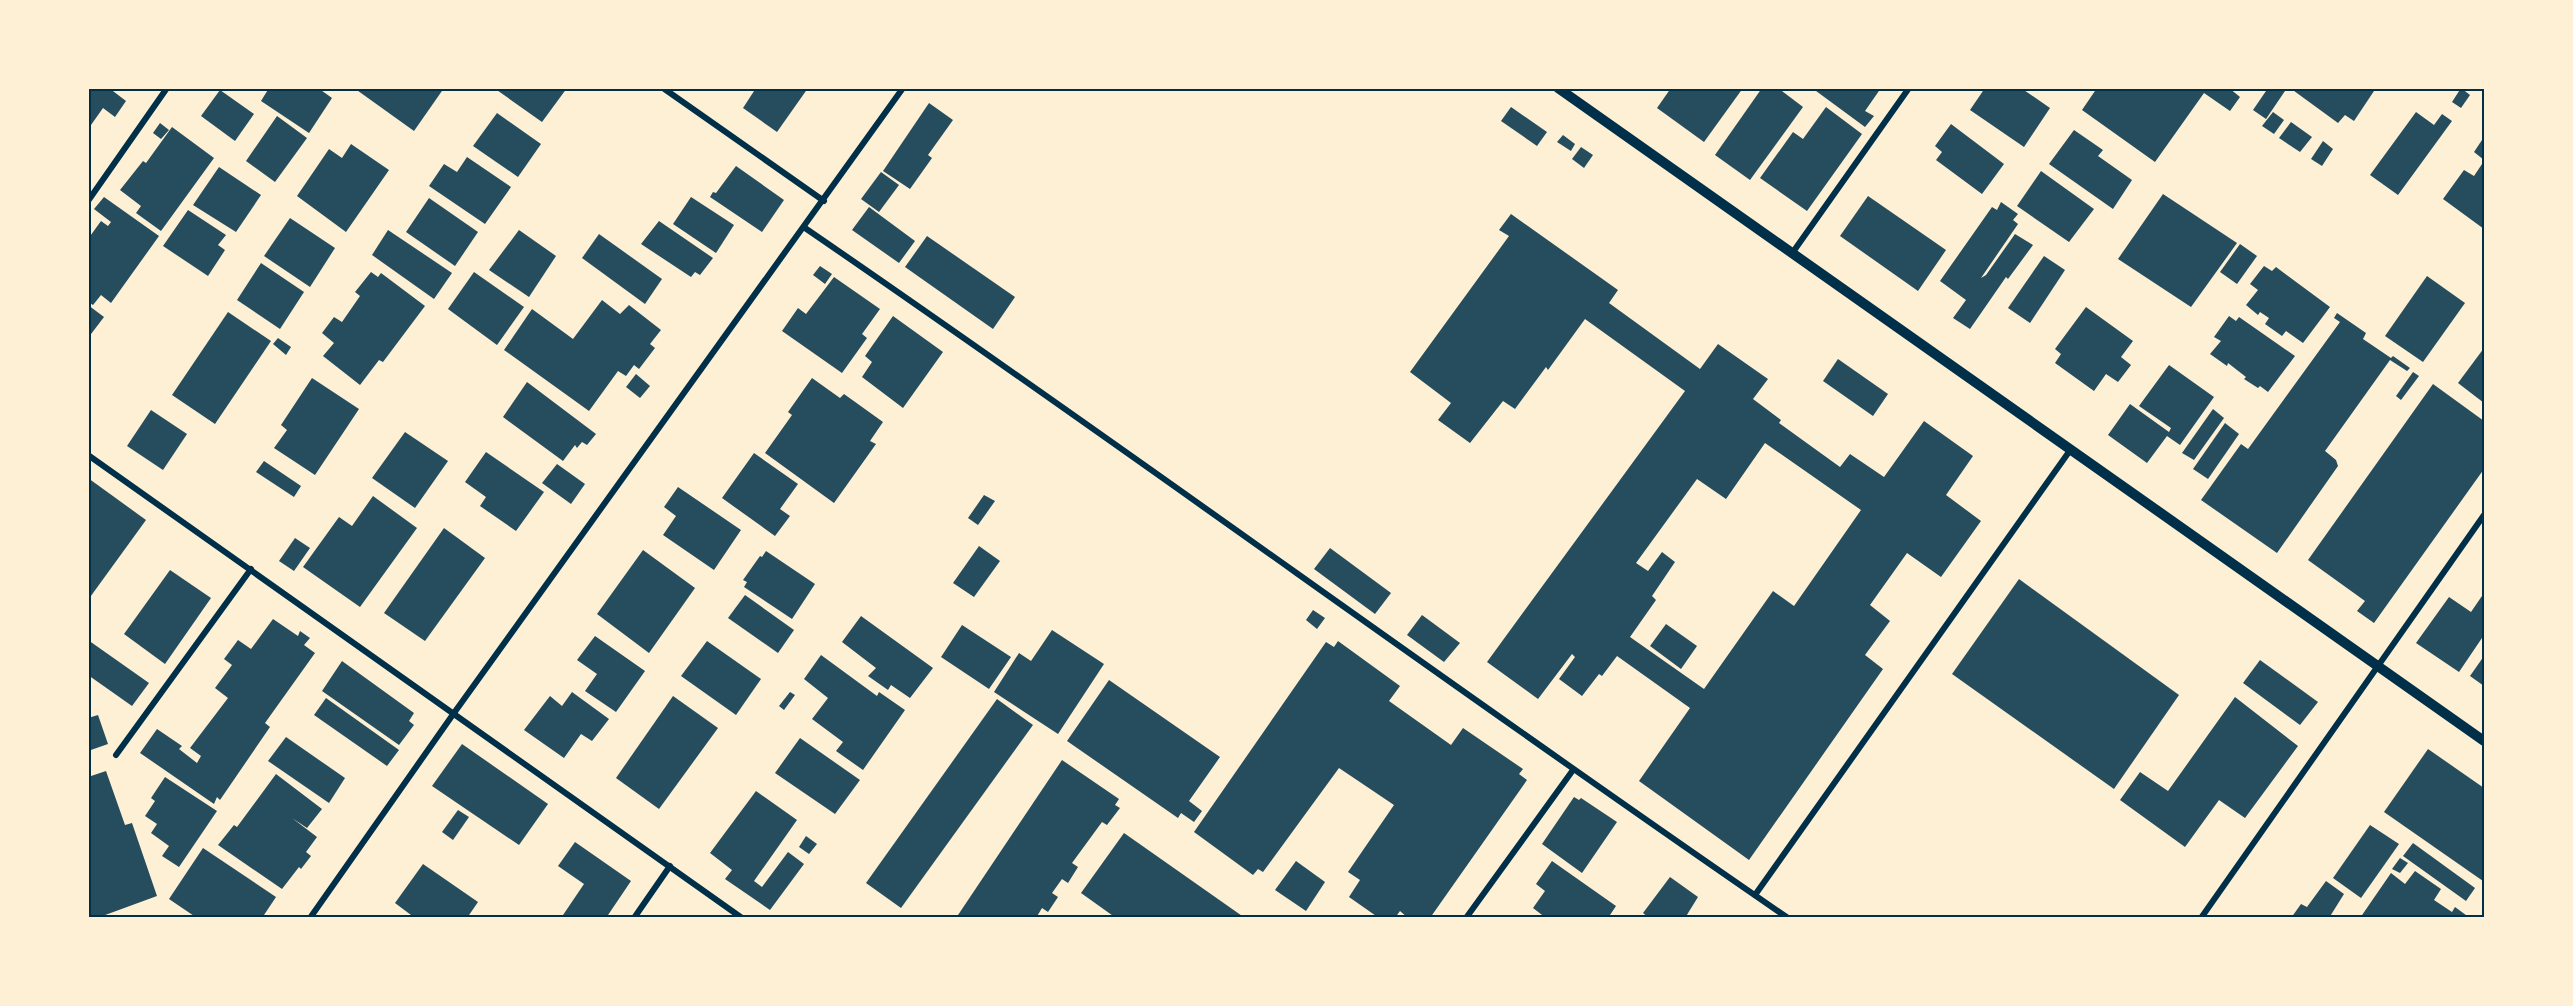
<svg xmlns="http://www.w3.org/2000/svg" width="2573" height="1006" font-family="'Space Grotesk',sans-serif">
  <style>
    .building { fill: #264d5e; fill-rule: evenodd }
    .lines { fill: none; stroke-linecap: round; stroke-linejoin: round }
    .minor { stroke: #003049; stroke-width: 6 }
    .tertiary { stroke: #003049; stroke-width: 10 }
    .neatline { fill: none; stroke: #003049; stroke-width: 2 }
  </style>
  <rect width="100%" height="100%" fill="#fdf0d5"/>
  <!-- building -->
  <g class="building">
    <path d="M88,88h21l17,13 -11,16 -12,-9 -12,17 -3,-2z"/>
    <path d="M269,88h49l14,10 -23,35 -48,-32z"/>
    <path d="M354,88h90l-30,43z"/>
    <path d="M494,88h73l-25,34z"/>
    <path d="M756,88h52l-31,44 -34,-24z"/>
    <path d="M1671,88h72l-39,54 -47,-34z"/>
    <path d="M1762,88h16l25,19 -53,73 -35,-25z"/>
    <path d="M1812,88h69l-16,23 9,5 -9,11z"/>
    <path d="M1985,88h36l29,20 -26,39 -54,-37z"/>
    <path d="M2097,88h132l11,9 -10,14 -26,-18 -49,69 -73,-52z"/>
    <path d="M2263,88h24l-21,31 -13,-9 13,-19z"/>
    <path d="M2290,88h86l-22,33 -9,-6 -7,8z"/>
    <path d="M2461,88l9,7 -9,13 -9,-6z"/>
    <path d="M220,90l34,24 -19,27 -34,-25z"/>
    <path d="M929,103l24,17 -25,35 4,3 -22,31 -27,-18z"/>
    <path d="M1511,107l36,25 -10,14 -36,-25z"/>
    <path d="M1826,107l36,27 -55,77 -47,-33 33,-46 10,7z"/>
    <path d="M2273,112l11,8 -10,14 -12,-8z"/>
    <path d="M2416,112l18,13 8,-11 10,7 -54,74 -28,-20z"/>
    <path d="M497,113l44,31 -23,33 -45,-31z"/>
    <path d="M277,116l30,22 -32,44 -29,-21z"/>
    <path d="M2291,122l21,15 -12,15 -21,-14z"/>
    <path d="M160,123l9,7 -8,9 -8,-6z"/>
    <path d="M1951,124l53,40 -22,30 -46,-34 6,-8 -7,-6z"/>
    <path d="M172,127l42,31 -53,73 -25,-18 5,-7 -21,-16 23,-29 3,2z"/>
    <path d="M2074,130l29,20 -5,6 34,24 -19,29 -64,-45z"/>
    <path d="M1563,135l12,9 -4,7 -14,-9z"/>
    <path d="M2484,137v23l-10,-8z"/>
    <path d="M2323,141l10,8 -11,17 -11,-7z"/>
    <path d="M351,144l38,26 -43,62 -49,-36 32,-47 13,9z"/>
    <path d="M1581,147l12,8 -9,13 -12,-9z"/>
    <path d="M467,157l44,30 -26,37 -56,-38 15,-22 13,8z"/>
    <path d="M2482,164l2,2v63l-41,-30 21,-29 10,6z"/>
    <path d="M736,166l48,34 -22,32 -52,-35 3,-5 3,1z"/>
    <path d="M219,167l42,28 -25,37 -43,-27z"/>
    <path d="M2041,171l53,38 -25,33 -52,-36z"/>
    <path d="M881,172l18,13 -20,27 -18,-13z"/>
    <path d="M2163,194l74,49 -46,64 -73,-48z"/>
    <path d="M1868,196l78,54 -28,41 -78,-55z"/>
    <path d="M104,197l55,39 -48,67 -10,-8 -8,10 -5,-3v-63l13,-18 7,5 3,-4 -17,-13z"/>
    <path d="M691,197l43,28 -18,28 -43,-29z"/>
    <path d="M429,198l49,34 -23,34 -49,-34z"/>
    <path d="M2001,202l17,12 -5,6 5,4 -37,54 5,-3 29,-41 18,11 -25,34 -2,-2 -36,52 -17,-11 13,-18 -26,-19 52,-74 5,3z"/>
    <path d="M869,207l46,34 -16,22 -47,-33z"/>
    <path d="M188,210l38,25 -8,10 7,5 -17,26 -45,-30z"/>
    <path d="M1511,214l107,76 -9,13 91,66 18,-25 50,35 -15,20 28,21 -2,3 61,44 10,-13 34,23 40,-56 49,35 -27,39 35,26 -40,56 -34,-24 -37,52 20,16 -25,34 18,14 -134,191 -110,-79 51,-73 -73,-52 -15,20 -3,-2 -17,22 -23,-17 16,-22 -3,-3 -34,45 -51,-37 198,-271 -100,-72 -37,51 -2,-3 -31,42 -12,-8 -33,42 -32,-23 13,-17 -41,-31 99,-136 -10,-6zM1765,443l96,67 -67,96 -21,-15 -69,98 -74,-52 26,-37 -4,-4 23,-34 -13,-10 -14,19 -12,-8 61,-84 29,20z"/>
    <path d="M290,218l45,30 -25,39 -46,-31z"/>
    <path d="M659,221l54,37 -13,17 -5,-3 -4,5 -50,-33z"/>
    <path d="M388,230l64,43 -18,26 -62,-44z"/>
    <path d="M519,230l37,26 -27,41 -40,-27z"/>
    <path d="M599,234l63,45 -17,25 -63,-46z"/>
    <path d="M927,236l88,61 -22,32 -88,-62z"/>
    <path d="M2240,244l17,12 -20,28 -17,-12z"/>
    <path d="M2044,256l21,14 -35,53 -22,-15z"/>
    <path d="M261,263l43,29 -24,37 -43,-29z"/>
    <path d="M820,266l12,8 -7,10 -12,-9z"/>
    <path d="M2264,266l8,5 4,-4 54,40 -27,36 -17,-12 -4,5 -17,-12 4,-6 -9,-6 -2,3 -12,-10 12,-15 -8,-6z"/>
    <path d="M371,272l7,5 3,-4 44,33 -42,56 -4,-2 -19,25 -37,-29 11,-13 -12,-10 12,-16 8,5 18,-26 -5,-4z"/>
    <path d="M474,272l50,35 -27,38 -49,-36z"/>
    <path d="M2427,276l38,27 -42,59 -38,-26z"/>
    <path d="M834,277l46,32 -18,25 5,4 -25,35 -60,-42 16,-23 8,6z"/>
    <path d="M602,300l18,14 9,-9 32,25 -11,14 5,4 -16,21 -5,-4 -8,11 -8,-5 -29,40 -85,-61 28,-41 41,30z"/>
    <path d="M88,305l16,12 -16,21z"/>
    <path d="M2086,307l47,34 -12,16 10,8 -13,17 -12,-8 -12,17 -39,-28 6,-9 -6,-5z"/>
    <path d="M228,312l43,29 -56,83 -43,-29z"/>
    <path d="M2337,313l29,20 -3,6 28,19 2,-2 17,12 -3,3 -17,-11 -65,91 11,9 2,6 -61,87 -76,-53 40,-56 7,5 92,-127 -6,-4z"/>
    <path d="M893,316l50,36 -40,56 -41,-31 10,-15 -7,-6z"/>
    <path d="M2229,316l7,5 3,-4 56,39 -27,36 -8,-6 -2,2 -14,-9 2,-2 -18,-14 -1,3 -17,-12 11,-13 -7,-4z"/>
    <path d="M278,338l13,9 -5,8 -13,-11z"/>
    <path d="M2484,348v55l-26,-20z"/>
    <path d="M1838,359l50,35 -15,22 -50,-35z"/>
    <path d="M2169,365l45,32 -34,48 -13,-9 -20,27 -39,-28 22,-31 39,28 2,-4 -32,-22z"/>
    <path d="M2413,372l6,4 -18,24 -5,-4z"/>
    <path d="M636,374l14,12 -10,12 -14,-11z"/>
    <path d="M312,378l47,31 -44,66 -41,-27 13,-18 -6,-5z"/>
    <path d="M812,378l28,20 4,-4 39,28 -13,19 6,3 -42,59 -69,-50 27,-38 -4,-3z"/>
    <path d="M527,382l69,52 -9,11 -5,-3 -5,6 -2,-3 -12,16 -60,-44z"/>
    <path d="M2433,384l51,37v48l-110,154 -17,-12 8,-10 -57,-41z"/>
    <path d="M2213,409l11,9 -30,42 -12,-7z"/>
    <path d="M151,410l36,24 -24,36 -36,-24z"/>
    <path d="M2225,423l14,11 -31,45 -15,-10z"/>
    <path d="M405,432l43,29 -33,47 -43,-30z"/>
    <path d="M486,452l58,40 -28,39 -36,-25 6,-9 -21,-15z"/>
    <path d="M754,453l44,31 -18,25 10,7 -15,20 -53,-38z"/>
    <path d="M264,461l37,25 -7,11 -38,-25z"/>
    <path d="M557,464l28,20 -14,20 -29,-21z"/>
    <path d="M88,478l58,42 -58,80z"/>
    <path d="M678,487l63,43 -27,40 -51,-35 13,-19 -12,-9z"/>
    <path d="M984,495l11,6 -17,24 -10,-7z"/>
    <path d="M373,496l44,32 -57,79 -57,-40 36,-50 13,9z"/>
    <path d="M444,528l41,30 -60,83 -41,-28z"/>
    <path d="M295,538l15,10 -16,23 -15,-10z"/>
    <path d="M979,546l21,15 -26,36 -21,-14z"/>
    <path d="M1330,548l61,45 -16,21 -61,-45z"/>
    <path d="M643,550l52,38 -46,65 -52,-39z"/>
    <path d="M766,551l49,33 -23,35 -48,-32 3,-5 -4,-2 17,-24 2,1z"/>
    <path d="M170,570l41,28 -46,66 -41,-30z"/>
    <path d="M2019,579l160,116 -65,94 -162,-115z"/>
    <path d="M2484,593v42l-25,37 -43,-29 33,-46 22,15z"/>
    <path d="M745,595l49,35 -16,23 -50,-35z"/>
    <path d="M1313,610l12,8 -8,11 -11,-9z"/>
    <path d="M1422,615l38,28 -16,19 -37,-27z"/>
    <path d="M861,616l72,52 -23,30 -19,-13 -3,5 -20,-14 8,-8 -34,-26z"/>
    <path d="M273,619l25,17 2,-5 10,7 -6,7 11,8 -50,70 5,4 -50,73 -3,-3 -3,7 -74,-51 17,-24 25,17 -3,3 18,14 4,-7 -11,-8 38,-50 -13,-10 17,-23 -8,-6 14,-19 13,9z"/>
    <path d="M1666,624l31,22 -16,23 -31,-23z"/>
    <path d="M962,625l49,32 -22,32 -48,-32z"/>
    <path d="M1052,630l52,34 -46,70 -64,-42 25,-39 12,8z"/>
    <path d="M595,636l50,35 -29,41 -31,-21 12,-17 -20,-14z"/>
    <path d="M88,640l61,43 -17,23 -44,-31z"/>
    <path d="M707,641l54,38 -25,36 -55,-39z"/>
    <path d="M1338,641l62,45 -11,15 62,44 12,-17 60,41 -4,5 8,6 -97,138h-22l-8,-7 -5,7h-16l-30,-21 11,-17 -12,-8 46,-67 -55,-37 -76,104 -5,-3 -5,6 -59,-43 132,-190 8,5z"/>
    <path d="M821,655l56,41 2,-4 26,18 -42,60 -27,-19 7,-9 -31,-23 16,-21 -24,-19z"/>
    <path d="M2484,656v30l-14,-10z"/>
    <path d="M2260,660l58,42 -18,23 -57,-42z"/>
    <path d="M342,661l72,52 -5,8 5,4 -15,20 -77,-54z"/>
    <path d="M1109,680l111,77 -31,44 13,10 -8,11 -13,-9 -3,5 -111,-77z"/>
    <path d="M572,692l37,27 -17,22 -11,-7 -17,24 -40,-28 26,-34 12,10z"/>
    <path d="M790,692l5,3 -11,15 -5,-4z"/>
    <path d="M673,696l45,32 -59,81 -43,-31z"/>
    <path d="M2235,697l63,49 -53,72 -26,-18 -34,47 -65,-47 20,-28 28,19z"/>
    <path d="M326,698l73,52 -12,16 -73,-51z"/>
    <path d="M997,699l36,26 -132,183 -35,-25z"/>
    <path d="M98,715l10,29 -20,7v-33z"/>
    <path d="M286,737l59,41 -16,25 -61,-42z"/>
    <path d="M800,738l60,42 -25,34 -60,-41z"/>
    <path d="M462,744l86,60 -29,41 -87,-59z"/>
    <path d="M2428,749l56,39 -1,93 -99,-69z"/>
    <path d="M1062,760l57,39 -4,6 5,3 -13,17 -5,-3 -30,41 6,4 -10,16 -6,-4 -10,14 6,4 -10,15 -6,-4 -6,10h-80z"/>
    <path d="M106,771l19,54 7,-2 25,73 -60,22h-9v-141z"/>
    <path d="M276,774l46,35 -15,19 -15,-10 25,19 -11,15 5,4 -10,13 -2,-2 -17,22 -64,-44 16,-20 3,2z"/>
    <path d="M165,777l52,34 -38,56 -17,-11 7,-10 -18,-13 6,-9 -12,-8 10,-15 -4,-3z"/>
    <path d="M756,791l41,29 -43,61 8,6 26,-35 16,12 -34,46 -45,-31 7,-9 -22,-17z"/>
    <path d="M1574,797l5,3 2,-2 36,24 -35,51 -40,-29z"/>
    <path d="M458,810l11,7 -16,23 -11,-8z"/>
    <path d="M2370,825l29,19 -38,54 -28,-20z"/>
    <path d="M1124,833l121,85h-129l-35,-25z"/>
    <path d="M806,836l11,8 -8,10 -10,-7z"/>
    <path d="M575,842l56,39 -25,37h-45l23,-34 -26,-18z"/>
    <path d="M2413,843l62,45 -9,13 -63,-45z"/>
    <path d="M203,848l73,49 -14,21h-65l-28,-19z"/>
    <path d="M2400,858l8,5 -8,10 -8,-4z"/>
    <path d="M1296,861l29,21 -19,29 -31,-21z"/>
    <path d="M1552,861l64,45 -8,12h-62l-13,-10 12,-17 -9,-7z"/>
    <path d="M423,864l55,38 -11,16h-52l-20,-15z"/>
    <path d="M2415,871l26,18 -7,11 18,12 3,-5 15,11h-110l31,-45 14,11z"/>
    <path d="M1670,877l28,20 -13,21h-36l-6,-5z"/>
    <path d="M2326,881l18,13 -15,24h-38l10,-14 6,3z"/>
  </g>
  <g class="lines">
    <!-- minor -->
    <g class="minor">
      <path d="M663,88l161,113"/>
      <path d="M88,201l79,-113"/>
      <path d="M805,228c330,226 653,464 983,690"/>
      <path d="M1793,252l116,-164"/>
      <path d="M88,455l654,463"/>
      <path d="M116,755l135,-186"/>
      <path d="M1755,895l316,-446"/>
      <path d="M310,918l144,-205 449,-625"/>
      <path d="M634,918l36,-52"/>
      <path d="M1466,918l107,-148"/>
      <path d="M2201,918l283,-403"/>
    </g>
    <!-- tertiary -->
    <path class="tertiary" d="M1558,88l926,653"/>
  </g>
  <!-- border -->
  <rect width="2573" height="1006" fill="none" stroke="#fdf0d5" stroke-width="180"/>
  <rect x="90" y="90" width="2393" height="826" class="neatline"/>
</svg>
